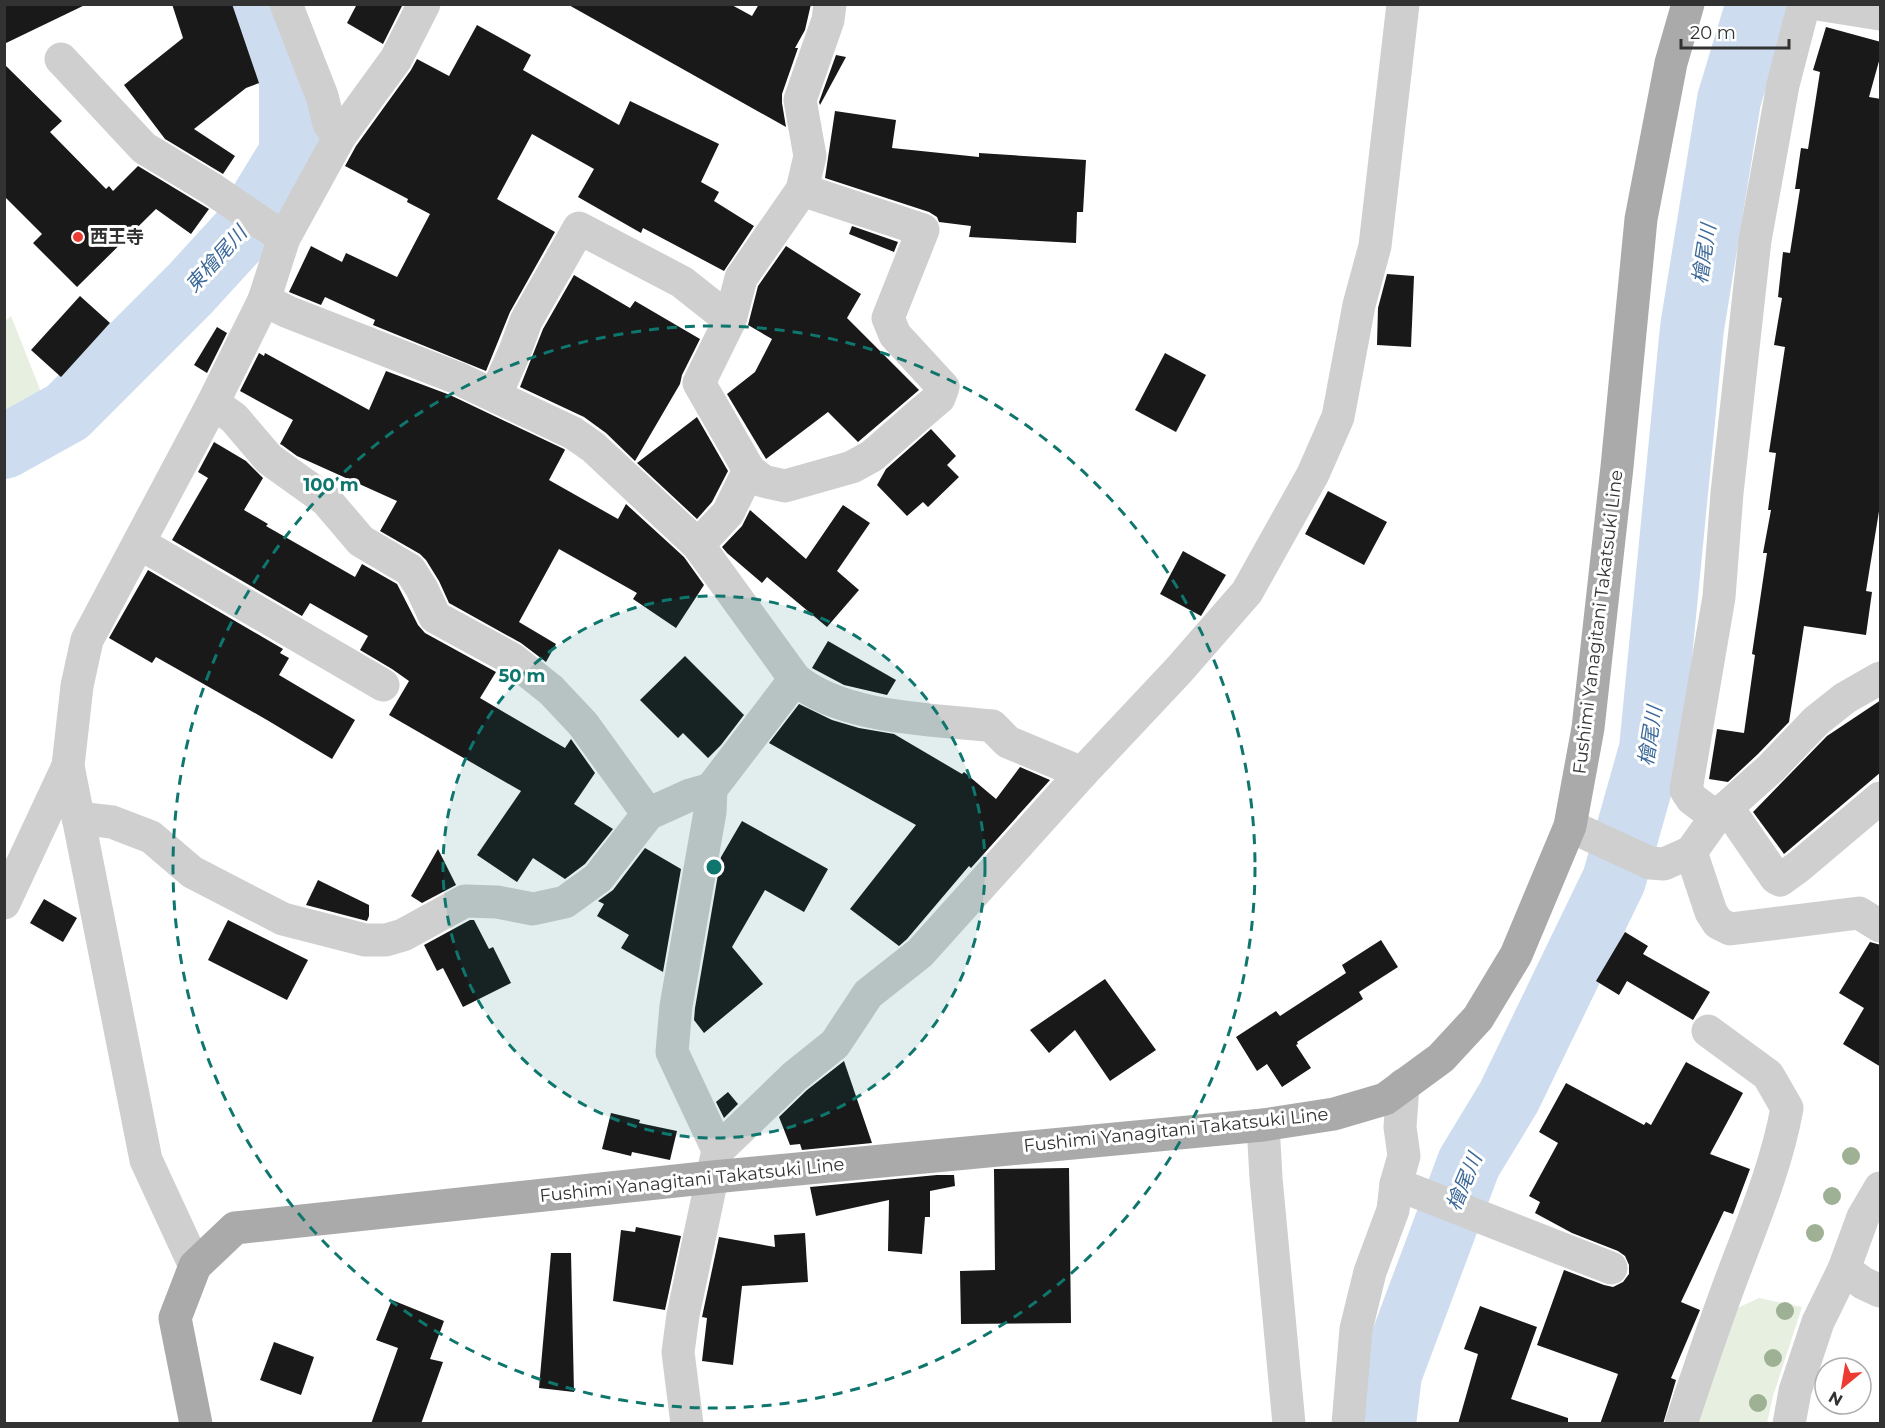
<svg xmlns="http://www.w3.org/2000/svg" width="1885" height="1428" font-family="Montserrat,'Noto Sans JP',sans-serif">
  <style>
    .green { fill: #e7efe1 }
    .lines { fill: none; stroke-linecap: round; stroke-linejoin: round }
    .river { stroke: #cdddef; stroke-width: 64 }
    .building { fill: #191919 }
    .minor { stroke: #cfcfcf; stroke-width: 33 }
    .major { stroke: #aaa; stroke-width: 33 }
    .tree { fill: #9eb194 }
    .ring { fill: none; stroke: #0f766e; stroke-width: 3; stroke-dasharray: 10 8 }
    .poi-dot { fill: #ec3c32; stroke: #fff; stroke-width: 2 }
    .labels { text-anchor: middle; stroke-width: 6; stroke-linejoin: round; paint-order: stroke }
    .poi-label { font-size: 18px; font-weight: bold; fill: #323232; stroke: #fff; text-anchor: start }
    .street-label { font-size: 18px; fill: #323232; stroke: #fff }
    .water-label { font-size: 20px; font-style: italic; fill: #3c6999; stroke: #fff }
    .centre { fill: #0f766e; stroke: #fff; stroke-width: 3 }
    .ring-label { font-size: 18px; text-anchor: middle; font-weight: bold; fill: #0f766e; stroke: #fff; stroke-width: 6; stroke-linejoin: round; paint-order: stroke }
  </style>
  <rect width="100%" height="100%" fill="#fff"/>
  <!-- green -->
  <g class="green">
    <path d="M11,316l32,81 -38,22v-98z"/>
    <path d="M1759,1298l43,9 -29,89 -6,27 -72,1 40,-115z"/>
  </g>
  <g class="lines">
    <!-- river -->
    <g class="river">
      <path d="M4,447l63,-35 124,-124 53,-58 47,-77v-73l-29,-76"/>
      <path d="M1384,1424l6,-50 79,-211 40,-66 105,-217 37,-131 41,-421 37,-228 29,-96"/>
    </g>
  </g>
  <!-- building -->
  <g class="building">
    <path d="M4,4h83l-83,40z"/>
    <path d="M172,4h60l27,79 -13,5 -52,41 41,27 -12,18 -58,-35 -41,-54 59,-47z"/>
    <path d="M357,4h46l-20,40 -36,-21z"/>
    <path d="M567,4h163l22,12 7,-12h52l-6,26 -10,18h3l-16,46v9l4,24z"/>
    <path d="M477,25l54,30 -8,15 96,55 11,-24 89,43 -18,38 18,10 -5,9 40,25 -30,45 -81,-43 -2,5 -63,-36 16,-28 -62,-35 -35,65 58,33 -45,80 -24,59 -113,-46 2,-5 -50,-23 -4,8 -32,-13 22,-46 31,16 4,-9 51,24 33,-63 -23,-12 1,-3 -63,-33 11,-20 55,-76 6,-11 32,17z"/>
    <path d="M1826,27l55,15v12l-12,43 12,2v400l-15,92 6,1 -6,43 -62,-9 -15,96 -31,32 -30,28 -19,-3 8,-50 27,4 11,-78 -3,-1 15,-101h-4l8,-43h-3l8,-57 -7,-1 16,-105 -11,-2 8,-47 -4,-1 5,-45 7,1 10,-64h-5l6,-41 7,1 12,-77 -7,-2z"/>
    <path d="M836,55l10,2 -26,48 -1,-3z"/>
    <path d="M4,64l58,57 -12,11 56,57 3,-3 4,5 25,-25 71,43 -18,25 -35,-25 -79,78 -44,-44 9,-9 -38,-38z"/>
    <path d="M835,111l61,9 -4,28 87,9v-4l107,7 -3,52h-6l-1,31 -107,-6 2,-11 -32,-4 -2,-5 -8,-5 -104,-34z"/>
    <path d="M852,226l46,16 -4,10 -45,-18z"/>
    <path d="M786,246l75,48 -14,24 72,72 -61,52 -30,-30 -62,47 -39,-65 28,-22 17,-33 -24,-14 10,-39z"/>
    <path d="M1387,274l27,2 -3,71 -34,-2 1,-37z"/>
    <path d="M574,275l56,33 5,-7 65,38 -18,36 -2,9 -45,77 -29,-28 -22,-16 -64,-30 23,-58z"/>
    <path d="M80,296l30,27 -49,54 -30,-27z"/>
    <path d="M217,327l10,6 -20,40 -13,-8z"/>
    <path d="M259,353l5,3 1,-3 104,57 17,-39 64,24 114,54 1,1 -16,30 69,39 8,-15 58,53 20,28 -28,43 -43,-29 4,-6 -78,-44 -40,73 37,22 -10,18 -25,-19 -72,-40 -10,-22 -13,-21 -6,-6 -40,-23 17,-30 -100,-45 -15,-11 -2,-1 13,-24 -53,-29z"/>
    <path d="M1165,353l41,22 -30,57 -41,-22z"/>
    <path d="M697,417l31,54 -16,31 -15,17 -60,-56z"/>
    <path d="M931,429l25,27 -9,9 12,12 -31,30 -5,-5 -16,14 -30,-31 9,-16z"/>
    <path d="M214,442l32,19 17,17 -19,32 24,14 -2,2 89,51 7,-13 35,20 21,41 7,8 71,39 -16,26 85,50 6,-9 24,34 -21,31 39,25 -28,35 -20,15 -32,-21 -16,24 -40,-27 44,-64 -132,-76 20,-34 -17,-12 -32,-19 8,-14 -58,-33 -8,13 -130,-76 36,-62 -10,-6z"/>
    <path d="M1328,491l59,31 -23,43 -59,-31z"/>
    <path d="M843,505l27,18 -33,48 22,19 -32,37 -60,-50 -5,6 -35,-30 -5,-6 20,-21 8,-16 56,49z"/>
    <path d="M1183,551l43,24 -25,41 -41,-22z"/>
    <path d="M148,570l135,79 -3,4 9,5 -10,17 76,45 -23,39 -65,-39 -111,-63 -4,6 -43,-25z"/>
    <path d="M828,641l68,39 -9,15 -43,-10 -32,-17z"/>
    <path d="M685,656l59,59 -23,30 -13,13 -25,-25 -5,5 -38,-38z"/>
    <path d="M1881,700v72l-97,82 -31,-42 74,-76z"/>
    <path d="M799,704l33,16 27,8 35,6 68,40 2,-2 32,27 24,-32 30,13 -79,88 -2,-2 -62,73 -8,7 -49,-37 66,-84 -147,-82z"/>
    <path d="M742,821l86,48 -24,43 -39,-22 -33,57 31,37 -59,49 -10,-13 1,-12 26,-151z"/>
    <path d="M645,848l36,21 -18,103 -42,-24 8,-13 -32,-19 7,-12 -6,-3 15,-11z"/>
    <path d="M438,849l18,36 -34,18 -11,-7z"/>
    <path d="M318,880l51,25v11l-2,5 -61,-16z"/>
    <path d="M44,899l33,19 -14,24 -33,-19z"/>
    <path d="M228,920l80,40 -21,40 -79,-40z"/>
    <path d="M470,920h4l15,29 4,-2 18,36 -48,24 -20,-39 -6,3 -13,-26z"/>
    <path d="M1625,932l23,14 -5,8 67,38 -17,28 -66,-39 -8,14 -23,-14z"/>
    <path d="M1381,940l17,27 -39,25 4,7 -66,43 1,2 -2,1 15,23 -29,19 -15,-23 -10,7 -21,-34 40,-26 4,5 66,-43 -4,-8z"/>
    <path d="M1870,942l11,3v122l-38,-23 21,-36 -25,-15z"/>
    <path d="M1105,979l51,71 -46,31 -35,-51 -26,23 -19,-23z"/>
    <path d="M844,1061l28,82 -70,7 -2,-6 -10,1 -11,-28 28,-27z"/>
    <path d="M1686,1062l57,31 -33,61 40,15 -17,45 -9,-3 -43,91 19,8 -29,68 5,2 -13,44h-63l18,-50 -81,-29 27,-75 40,15 9,2 10,-5 6,-8v-9l-4,-9 -7,-5 -46,-18 -37,-20 5,-11 -11,-6 29,-53 -19,-11 27,-49 78,42 2,-3 5,3z"/>
    <path d="M728,1092l10,12 -14,14 -8,-16z"/>
    <path d="M611,1113l29,7 -1,3 38,8 -7,29 -38,-8 -1,4 -29,-7z"/>
    <path d="M1069,1168l2,155 -110,1 -1,-53 35,-1 -1,-101z"/>
    <path d="M937,1175h17l1,11 -25,5v26h-5l-3,37 -34,-3 1,-51 -73,16 -6,-29z"/>
    <path d="M636,1227l45,9 -16,74 -52,-9 8,-71 14,2z"/>
    <path d="M805,1233l3,49 -66,4 -9,79 -31,-4 5,-43 -5,-1 17,-80 56,10 -1,-12z"/>
    <path d="M551,1253h20l3,139 -35,-4z"/>
    <path d="M392,1300l52,21 -14,38 13,3 -22,62h-50l27,-76 -22,-8z"/>
    <path d="M1480,1306l57,21 -26,72 57,19v6h-110l20,-70 -14,-5z"/>
    <path d="M274,1342l40,15 -13,38 -41,-15z"/>
  </g>
  <g class="lines">
    <!-- minor -->
    <g class="minor">
      <path d="M286,4l36,92 7,28 11,12"/>
      <path d="M1817,4l63,10"/>
      <path d="M61,59l83,89 68,41 72,49"/>
      <path d="M264,300l24,12 169,66 116,55 20,14 105,98 97,134 -84,110 -1,23 -34,194 -4,46 46,98 -35,165 -5,37 9,72"/>
      <path d="M495,396l20,-45 11,-30 53,-93 103,54 48,38"/>
      <path d="M213,403l21,15 35,41 57,41 35,41 49,29 12,19 13,28 77,42 39,31 32,34 65,90"/>
      <path d="M749,470l14,11 22,5 67,-19 20,-11 48,-42 19,-16 4,-11 -48,-52 -7,-17 35,-88 -121,-40"/>
      <path d="M139,543l244,142"/>
      <path d="M698,545l30,-32 21,-43 -50,-87 31,-63 11,-42 61,-88 8,-34 -10,-56 28,-80 2,-16"/>
      <path d="M795,679c48,40 136,40 197,47l16,16 74,31"/>
      <path d="M1727,807l49,71 4,2 18,-13 82,-69"/>
      <path d="M1716,817l-24,-18 -6,-9 33,-193 8,-104 28,-253 28,-155 21,-81"/>
      <path d="M78,818l34,4 39,15 41,35 91,47 82,21h21l17,-5 62,-34 32,1 36,7 32,-7 33,-24 50,-64 42,-19 21,-6"/>
      <path d="M1570,826l80,37 14,1 27,-12 25,-35 55,-49 45,-47 29,-23 35,-20"/>
      <path d="M1691,852l20,60 7,11 12,6 129,-16 21,13"/>
      <path d="M4,903l64,-137"/>
      <path d="M1263,1125l3,53 23,246"/>
      <path d="M718,1150l77,-74 40,-32 33,-50 52,-41 162,-180 96,-102 69,-79 66,-118 25,-57 21,-112 16,-59 28,-242"/>
      <path d="M1396,1184l215,84"/>
      <path d="M195,1266l-49,-106 -78,-394 9,-80 10,-46 126,-237 51,-103 20,-62 56,-102 56,-77 28,-55"/>
      <path d="M1844,1269l19,14 17,8"/>
      <path d="M1348,1424l8,-95 14,-57 23,-62 3,-26 8,-28 -4,-29 3,-42"/>
      <path d="M1681,1424c17,-51 34,-102 53,-152 20,-53 43,-108 53,-164l-19,-33 -60,-44"/>
      <path d="M1789,1424l6,-33 23,-69 26,-53 19,-52 17,-29"/>
    </g>
    <!-- major -->
    <path class="major" d="M196,1424l-21,-106 20,-52 40,-38 478,-51 550,-52 71,-11 51,-15 56,-41 37,-40 38,-63 54,-129 18,-98 29,-261 24,-248 30,-156 17,-59"/>
  </g>
  <!-- trees -->
  <g class="tree">
    <circle cx="1851" cy="1156" r="9"/>
    <circle cx="1832" cy="1196" r="9"/>
    <circle cx="1815" cy="1233" r="9"/>
    <circle cx="1785" cy="1311" r="9"/>
    <circle cx="1773" cy="1358" r="9"/>
    <circle cx="1758" cy="1403" r="9"/>
  </g>
  <!-- distance rings -->
  <circle cx="714" cy="867" r="271" fill="#0f766e" fill-opacity=".12"/>
  <g class="ring">
    <circle cx="714" cy="867" r="271"/>
    <circle cx="714" cy="867" r="541"/>
  </g>
  <!-- markers -->
  <circle class="poi-dot" cx="78" cy="237" r="6"/>
  <g class="labels">
    <!-- poi labels -->
    <g class="poi-label">
      <text x="90" y="243">西王寺</text>
    </g>
    <!-- street labels -->
    <g class="street-label">
      <text transform="translate(1598 622) rotate(-83)" y="6">Fushimi Yanagitani Takatsuki Line</text>
      <text transform="translate(1176 1130) rotate(-6)" y="6">Fushimi Yanagitani Takatsuki Line</text>
      <text transform="translate(692 1180) rotate(-6)" y="6">Fushimi Yanagitani Takatsuki Line</text>
    </g>
    <!-- water labels -->
    <g class="water-label">
      <text transform="translate(1704 254) rotate(-81)" y="7">檜尾川</text>
      <text transform="translate(216 259) rotate(-48)" y="7">東檜尾川</text>
      <text transform="translate(1650 736) rotate(-81)" y="7">檜尾川</text>
      <text transform="translate(1464 1182) rotate(-67)" y="7">檜尾川</text>
    </g>
  </g>
  <circle cx="714" cy="867" r="9" class="centre"/>
  <g class="ring-label">
    <text x="331" y="491">100 m</text>
    <text x="522" y="682">50 m</text>
  </g>
  <!-- border -->
  <rect width="1885" height="1428" fill="none" stroke="#323232" stroke-width="12"/>
  <!-- north arrow -->
  <g transform="translate(1843 1386) rotate(210)"><circle r="28" fill="#ffffff" stroke="#adadad" stroke-width="1.5"/>
  <path d="M0-4.5L10 22L0 15L-10 22Z" fill="#ec3c32"/>
  <text y="-9" font-size="16" font-weight="bold" text-anchor="middle" fill="#323232">N</text>
  </g>
  <!-- scale -->
  <path d="M1681 39v9h108v-9" fill="none" stroke="#323232" stroke-width="3"/>
  <text x="1690" y="39" font-size="18" fill="#323232" stroke="#ffffff" stroke-width="4.5" paint-order="stroke">20 m</text>
</svg>
